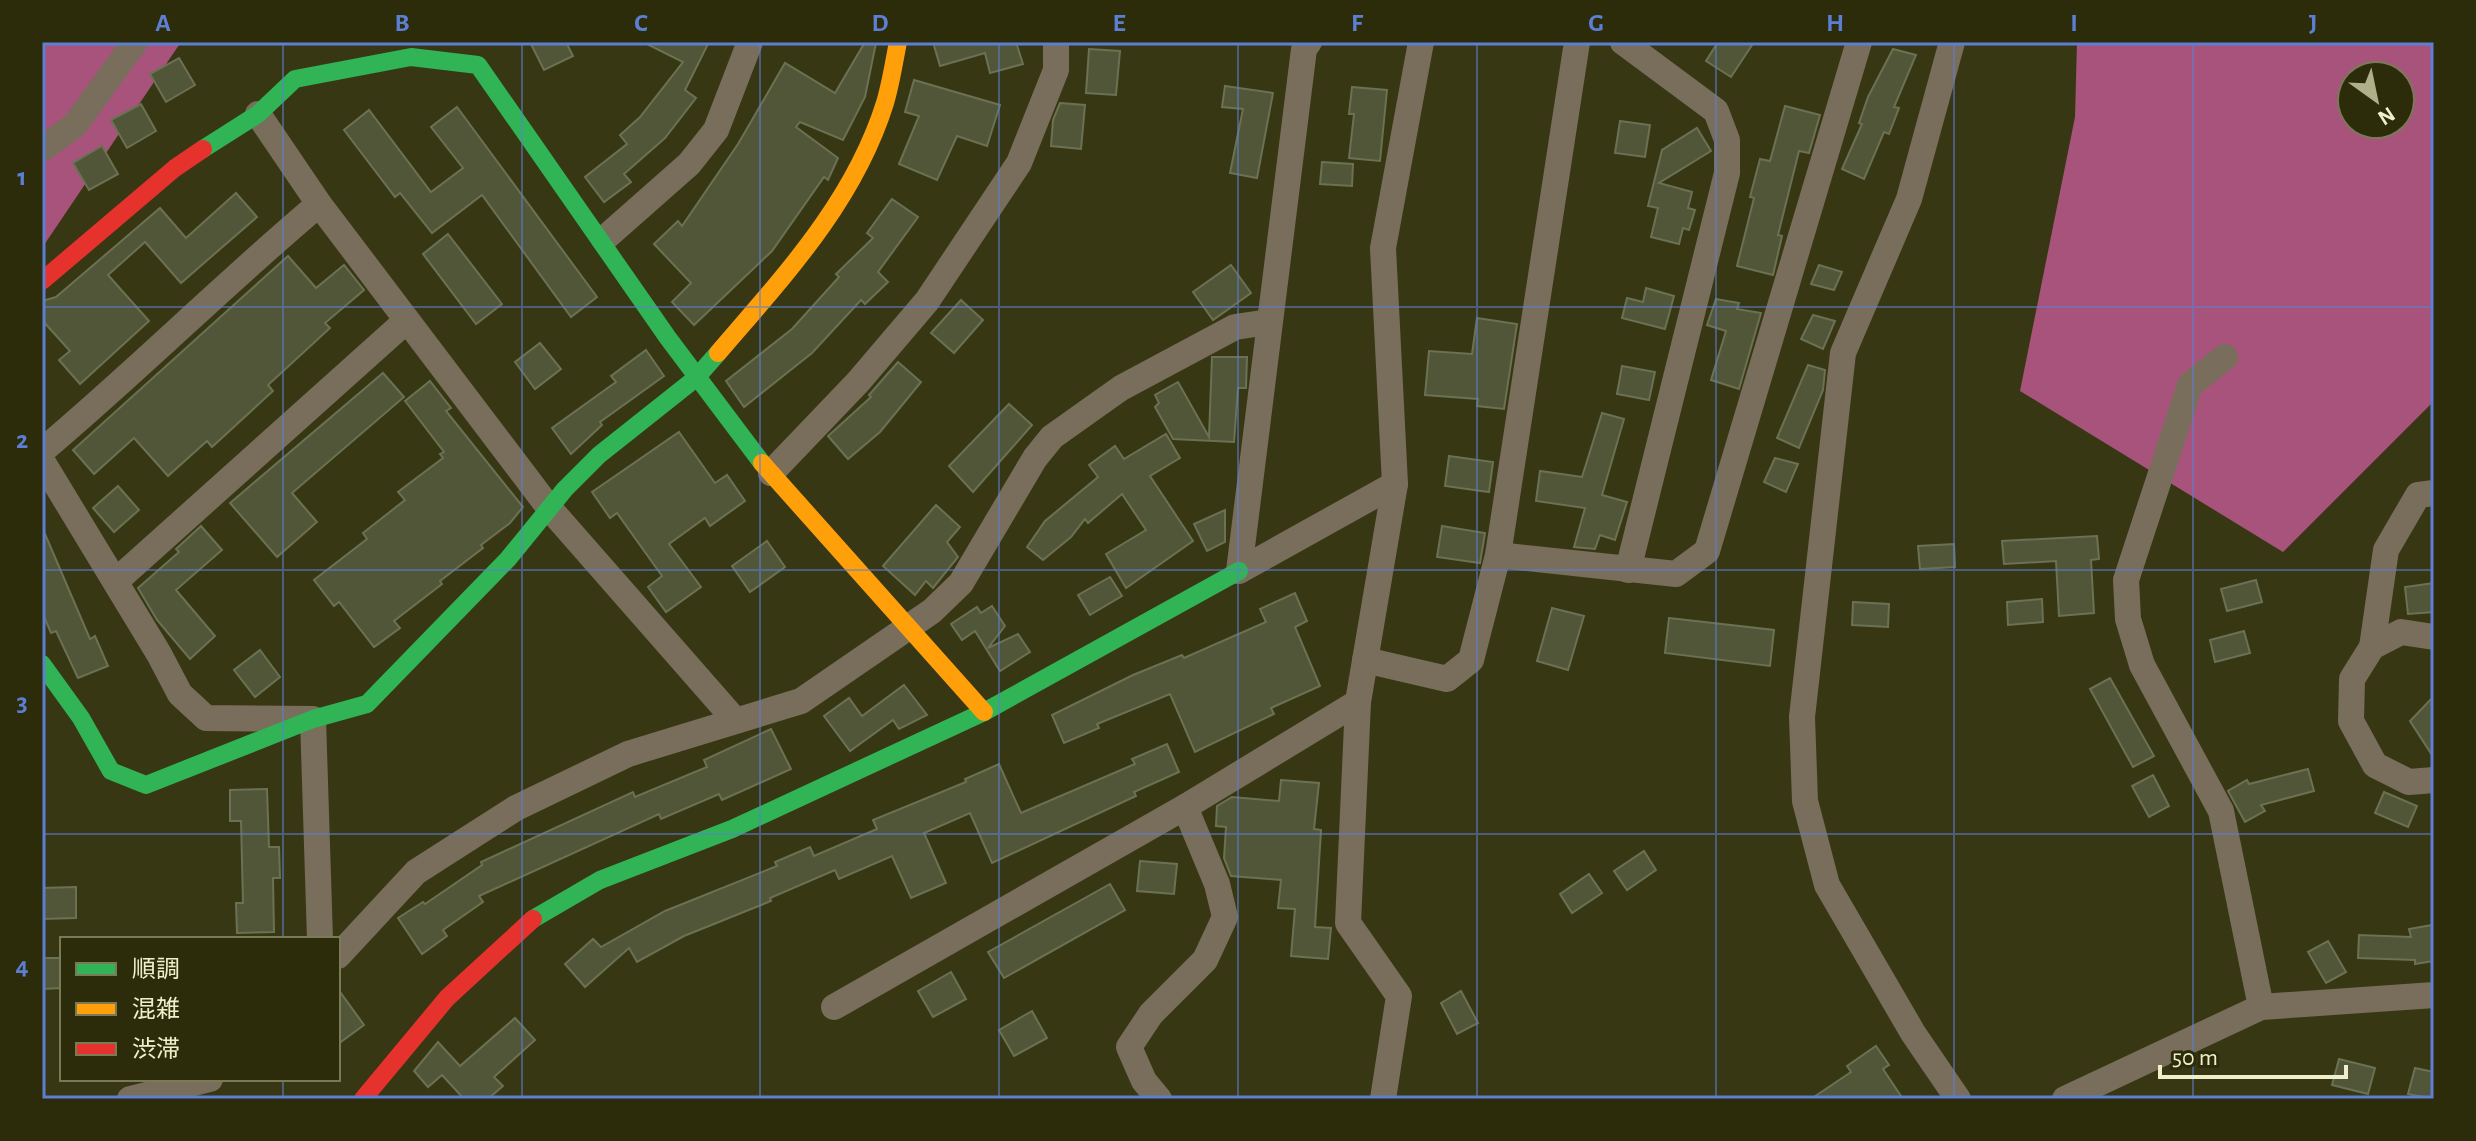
<svg xmlns="http://www.w3.org/2000/svg" width="2476" height="1141" font-family="'Alegreya Sans','Noto Sans JP',sans-serif">
  <style>
    .forest { fill: #a8537c; fill-rule: evenodd }
    .building { fill: #515639; stroke: #6b7153; stroke-width: 2 }
    .lines { fill: none; stroke-linecap: round; stroke-linejoin: round }
    .street { stroke: #796e5b; stroke-width: 26 }
    .fast { stroke: #30b455; stroke-width: 18 }
    .slow { stroke: #ff9f0a; stroke-width: 18 }
    .jam { stroke: #e5322d; stroke-width: 18 }
    .grid { fill: none; stroke: #5c7fd4; stroke-width: 2; stroke-opacity: 0.55 }
    .neatline { fill: none; stroke: #5c7fd4; stroke-width: 3 }
    .grid-label { font-size: 26px; text-anchor: middle; font-weight: bold; fill: #5c7fd4 }
  </style>
  <rect width="100%" height="100%" fill="#383713"/>
  <!-- forest -->
  <g class="forest">
    <path d="M42,42h139l-139,206z"/>
    <path d="M2077,42h357v359l-151,151 -263,-161 55,-274zM2352,76h48v48h-48z"/>
  </g>
  <!-- building -->
  <g class="building">
    <path d="M530,42h36l7,14 -29,14z"/>
    <path d="M643,42h66l-24,48 11,8 -31,40 -41,36 7,8 -27,20 -19,-25 42,-33 -7,-9 20,-18 43,-55z"/>
    <path d="M865,42l11,1 -11,54 -22,43 -43,-18 -4,5 42,31 -10,22 -4,-3 -52,74 -78,74 -22,-23 19,-19 -37,-39 24,-23 4,5 56,-82 47,-81 50,30z"/>
    <path d="M933,42h83l7,22 -33,9 -5,-20 -45,13z"/>
    <path d="M1718,42h36l-23,35 -25,-16z"/>
    <path d="M1089,49l31,2 -4,44 -30,-2z"/>
    <path d="M1893,49l23,6 -22,52 5,1 -10,26 -5,-2 -20,47 -22,-10 20,-45 -3,-1 9,-26z"/>
    <path d="M179,58l16,27 -29,17 -16,-28z"/>
    <path d="M914,80l86,25 -13,41 -30,-10 -20,44 -38,-16 20,-48 -14,-4z"/>
    <path d="M1225,86l48,7 -16,85 -27,-5 13,-64 -21,-2z"/>
    <path d="M1352,87l35,3 -7,71 -31,-3 5,-44h-5z"/>
    <path d="M1060,103l25,2 -4,44 -30,-3 2,-26z"/>
    <path d="M141,104l15,27 -29,17 -16,-28z"/>
    <path d="M1785,106l35,9 -11,38 -10,-2 -21,84 4,1 -9,39 -36,-9 17,-68 -4,-1 10,-38 10,2z"/>
    <path d="M457,107l140,190 -26,20 -89,-122 -50,38 -32,-40 -5,4 -51,-67 25,-20 62,82 32,-24 -32,-41z"/>
    <path d="M1620,121l30,4 -5,32 -30,-4z"/>
    <path d="M1697,128l14,23 -52,32 33,9 -4,16 7,2 -6,20 -6,-2 -4,16 -28,-7 7,-29 -10,-2 14,-56z"/>
    <path d="M102,146l16,28 -29,16 -16,-27z"/>
    <path d="M1322,162l31,2 -1,22 -32,-2z"/>
    <path d="M236,193l21,24 -76,66 -36,-41 -37,33 41,46 -69,63 -21,-24 11,-9 -28,-31v-19l14,-4 104,-89 26,30z"/>
    <path d="M892,199l26,18 -40,55 10,10 -23,22 -4,-4 -49,53 -68,54 -18,-26 66,-52 47,-52 -3,-3 37,-36 -6,-5z"/>
    <path d="M448,234l54,70 -26,20 -53,-70z"/>
    <path d="M288,256l28,32 28,-23 20,25 -39,33 5,5 -62,57 5,6 -61,56 -5,-6 -39,35 -34,-38 -40,36 -21,-24z"/>
    <path d="M1231,265l20,28 -38,27 -20,-28z"/>
    <path d="M1819,265l23,7 -8,18 -23,-6z"/>
    <path d="M1646,288l28,8 -9,33 -43,-11 5,-20 16,4z"/>
    <path d="M1716,299l23,4 -2,6 24,4 -22,76 -28,-9 15,-49 -19,-6z"/>
    <path d="M961,300l22,20 -29,33 -23,-20z"/>
    <path d="M1813,315l22,6 -12,28 -22,-10z"/>
    <path d="M1477,318l40,6 -13,85 -27,-3 1,-7 -53,-4 4,-44 43,3z"/>
    <path d="M540,343l21,26 -26,20 -20,-27z"/>
    <path d="M646,350l18,26 -64,46 2,3 -31,29 -19,-26 64,-46 -5,-6z"/>
    <path d="M1212,357h35l-1,31h-8l-4,54 -61,-3 -18,-32 4,-4 -4,-8 23,-13 31,55z"/>
    <path d="M898,362l23,20 -41,50 -32,27 -20,-23 43,-39 -2,-2z"/>
    <path d="M1808,365l17,5 -2,20 -24,58 -22,-10z"/>
    <path d="M1622,366l33,6 -6,28 -32,-6z"/>
    <path d="M383,373l21,24 -112,96 25,29 -40,35 -47,-54z"/>
    <path d="M430,381l21,27 -5,3 77,96 -13,16 -29,22 2,3 -43,33 2,3 -48,37 6,7 -26,19 -35,-45 -5,4 -20,-26 53,-41 -4,-6 42,-33 -7,-8 45,-34 -3,-4 4,-2 -39,-51z"/>
    <path d="M1009,404l23,21 -59,67 -24,-26z"/>
    <path d="M1602,413l22,6 -22,76 25,7 -12,38 -15,-5 -5,14 -21,-2 11,-39 -49,-7 4,-30 42,6z"/>
    <path d="M679,432l36,51 12,-8 18,26 -35,25 -5,-8 -36,26 32,43 -35,25 -18,-25 14,-11 -45,-63 -7,5 -18,-26z"/>
    <path d="M1166,434l14,24 -30,18 43,65 -67,47 -20,-34 40,-24 -24,-36 -34,29 -3,-4 -14,18 -28,23 -16,-13 18,-26 53,-44 -9,-12 26,-19 9,13z"/>
    <path d="M1449,456l44,6 -4,30 -44,-6z"/>
    <path d="M1775,458l23,6 -12,28 -22,-10z"/>
    <path d="M118,486l21,24 -25,22 -21,-24z"/>
    <path d="M936,505l24,22 -13,15 11,15 -25,31 -7,-7 -11,14 -32,-29z"/>
    <path d="M1225,510v32l-18,9 -13,-27z"/>
    <path d="M201,526l21,24 -46,40 39,46 -25,23 -33,-39 -19,-32 41,-36 -3,-3z"/>
    <path d="M1442,526l43,7 -5,30 -43,-6z"/>
    <path d="M42,527l48,112 5,-3 13,30 -30,12 -22,-47 -5,2 -9,-21z"/>
    <path d="M2097,536l2,23 -8,1 3,53 -35,3 -3,-55 -52,3 -2,-23z"/>
    <path d="M767,541l18,26 -35,25 -18,-26z"/>
    <path d="M1954,544l1,23 -35,2 -2,-23z"/>
    <path d="M1110,577l12,19 -32,19 -12,-20z"/>
    <path d="M2256,580l6,22 -35,9 -6,-22z"/>
    <path d="M2434,583v29l-26,2 -3,-27z"/>
    <path d="M1295,593l12,28 -12,6 25,59 -49,22 3,6 -79,38 -25,-58 -73,30 2,4 -35,15 -12,-28 81,-40 49,-20 2,3 82,-36 -6,-13z"/>
    <path d="M2042,599l1,23 -35,3 -1,-23z"/>
    <path d="M1853,602l36,2 -1,23 -36,-2z"/>
    <path d="M992,606l13,20 -17,22 30,-14 12,18 -30,19 -25,-40 -13,9 -11,-16 26,-17 4,6z"/>
    <path d="M1552,608l32,8 -16,54 -31,-9z"/>
    <path d="M1669,618l105,12 -4,36 -105,-13z"/>
    <path d="M2244,631l6,22 -35,9 -5,-22z"/>
    <path d="M260,650l20,27 -25,20 -21,-27z"/>
    <path d="M2110,678l44,78 -21,11 -43,-78z"/>
    <path d="M904,685l23,30 -28,14 -6,-9 -43,31 -26,-35 25,-18 13,18z"/>
    <path d="M2434,696v62l-24,-37z"/>
    <path d="M771,729l20,40 -69,31 -3,-6 -58,25 -2,-5 -180,82 4,6 -40,28 4,6 -25,18 -24,-36 25,-16 2,2 57,-39 -1,-3 152,-70 2,5 72,-30 -3,-7z"/>
    <path d="M1167,744l12,28 -45,20 2,4 -144,67 -22,-50 -46,20 22,50 -35,15 -19,-42 -53,23 -4,-9 -65,28 1,3 -87,35 -47,26 -8,-14 -44,39 -20,-23 28,-25 8,8 64,-36 112,-45 -2,-4 35,-15 4,9 63,-27 -4,-9 93,-38 -1,-3 34,-15 22,49 114,-49 -3,-5z"/>
    <path d="M2308,769l6,22 -53,14 4,6 -20,11 -17,-31 19,-11 2,4z"/>
    <path d="M2153,775l16,31 -20,11 -17,-31z"/>
    <path d="M1281,780l38,3 -5,46 7,1 -6,97 16,1 -3,31 -37,-3 4,-47 -17,-1 3,-28 -50,-4 -7,-18 2,-31 -10,-1 1,-20 15,-9 47,4z"/>
    <path d="M267,789l2,58h10l1,31h-7l1,54 -37,1 -1,-30h7l-2,-82h-11v-31z"/>
    <path d="M2384,792l33,14 -9,21 -33,-14z"/>
    <path d="M1644,851l12,19 -29,20 -13,-19z"/>
    <path d="M1140,861l37,3 -3,30 -37,-3z"/>
    <path d="M1589,874l13,19 -30,20 -12,-19z"/>
    <path d="M1110,884l15,26 -121,68 -16,-26z"/>
    <path d="M76,887v31l-34,1v-31z"/>
    <path d="M2432,925l2,36 -19,3v-4l-57,-2 1,-23 52,2 -2,-8z"/>
    <path d="M2328,941l18,31 -20,11 -18,-31z"/>
    <path d="M43,958h19v30l-19,1z"/>
    <path d="M951,972l15,27 -33,18 -15,-26z"/>
    <path d="M338,989l26,36 -26,19z"/>
    <path d="M1461,991l17,32 -21,11 -16,-31z"/>
    <path d="M1032,1011l15,27 -33,18 -15,-26z"/>
    <path d="M515,1018l20,22 -41,37 9,9 -15,13h-24l-22,-24 -14,12 -14,-16 24,-29 22,24z"/>
    <path d="M1876,1046l13,19 -6,4 20,30h-92l40,-27 -4,-6z"/>
    <path d="M2339,1059l36,9 -7,26 -36,-9z"/>
    <path d="M2415,1068l19,4v27l-26,-5z"/>
  </g>
  <g class="lines">
    <!-- street -->
    <g class="street">
      <path d="M1623,42l93,69 11,29v33l-99,397"/>
      <path d="M1952,42l-43,157 -66,154 -41,364 3,84 22,84 86,148 45,66"/>
      <path d="M258,114l61,90 231,305 185,211"/>
      <path d="M42,149l33,-24 60,-83"/>
      <path d="M604,239l85,-75 27,-34 34,-88"/>
      <path d="M2225,357l-35,28 -64,195 2,39 14,46 79,146 40,196"/>
      <path d="M42,451c95,-80 182,-167 277,-247"/>
      <path d="M42,461l117,193 21,40 26,24 107,1 7,220"/>
      <path d="M771,473l87,-91 69,-81 92,-138 37,-93v-28"/>
      <path d="M1498,555l178,19 31,-23 152,-509"/>
      <path d="M1239,571l65,-522 5,-7"/>
      <path d="M1239,571l156,-87"/>
      <path d="M116,581l290,-260"/>
      <path d="M2434,637l-33,-5 -29,15 -20,32 -1,42 24,44 34,17 25,-2"/>
      <path d="M2372,647l14,-97 32,-55 16,-2"/>
      <path d="M1365,660l82,19 24,-19 27,-105 79,-513"/>
      <path d="M338,956l78,-84 100,-64 112,-54 173,-53 131,-90 29,-28 74,-125 17,-21 69,-49 114,-61 34,-5"/>
      <path d="M834,1007l351,-200 173,-105"/>
      <path d="M130,1099l80,-20"/>
      <path d="M1159,1099l-15,-18 -15,-34 22,-33 54,-54 20,-43 -8,-33 -32,-77"/>
      <path d="M1383,1099l16,-103 -51,-73 10,-221 37,-218 -12,-236 38,-206"/>
      <path d="M2065,1099l196,-92 173,-12"/>
    </g>
    <!-- fast -->
    <g class="fast">
      <path d="M203,149l55,-35 37,-35 116,-22 67,8 190,273 94,125"/>
      <path d="M42,664l39,54 30,53 35,14 167,-66 54,-15 141,-145 57,-70 34,-34 97,-77 22,-25"/>
      <path d="M533,919l67,-39 132,-51 252,-117 255,-141"/>
    </g>
    <!-- slow -->
    <g class="slow">
      <path d="M718,353c66,-77 136,-151 167,-250 6,-20 9,-41 13,-61"/>
      <path d="M762,463l222,249"/>
    </g>
    <!-- jam -->
    <g class="jam">
      <path d="M42,281l133,-113 28,-19"/>
      <path d="M363,1099l84,-101 86,-79"/>
    </g>
  </g>
  <!-- grid -->
  <path class="grid" d="M283,42v897M522,42v1057M760,42v1057M999,42v1057M1238,42v1057M1477,42v1057M1716,42v1057M1954,42v1057M2193,42v1057M42,307h2392M42,570h2392M42,834h2392M283,1079v20"/>
  <!-- border -->
  <rect width="2476" height="1141" fill="none" stroke="#2c2b0a" stroke-width="88"/>
  <!-- legend -->
  <rect x="60" y="937" width="280" height="144" fill="#2c2b0a" stroke="#7a7a56" stroke-width="2"/>
  <rect x="76" y="963" width="40" height="12" fill="#30b455" stroke="#7a7a56" stroke-width="2"/>
  <text x="132" y="977" font-size="24" fill="#eff0c9">順調</text>
  <rect x="76" y="1003" width="40" height="12" fill="#ff9f0a" stroke="#7a7a56" stroke-width="2"/>
  <text x="132" y="1017" font-size="24" fill="#eff0c9">混雑</text>
  <rect x="76" y="1043" width="40" height="12" fill="#e5322d" stroke="#7a7a56" stroke-width="2"/>
  <text x="132" y="1057" font-size="24" fill="#eff0c9">渋滞</text>
  <!-- north arrow -->
  <g transform="translate(2376 100) rotate(147)"><circle r="38" fill="#2c2b0a" stroke="#7a7a56" stroke-width="2"/>
  <path d="M0-6L14 30L0 20L-14 30Z" fill="#afaf89"/>
  <text y="-12" font-size="22" font-weight="bold" text-anchor="middle" fill="#eff0c9">N</text>
  </g>
  <!-- scale -->
  <path d="M2160 1065v12h186v-12" fill="none" stroke="#eff0c9" stroke-width="4"/>
  <text x="2172" y="1065" font-size="24" fill="#eff0c9" stroke="#2c2b0a" stroke-width="6" paint-order="stroke">50 m</text>
  <rect x="44" y="44" width="2388" height="1053" class="neatline"/>
  <g class="grid-label">
    <text x="163" y="31">A</text>
    <text x="402" y="31">B</text>
    <text x="641" y="31">C</text>
    <text x="880" y="31">D</text>
    <text x="1119" y="31">E</text>
    <text x="1357" y="31">F</text>
    <text x="1596" y="31">G</text>
    <text x="1835" y="31">H</text>
    <text x="2074" y="31">I</text>
    <text x="2313" y="31">J</text>
    <text x="22" y="185">1</text>
    <text x="22" y="448">2</text>
    <text x="22" y="711">3</text>
    <text x="22" y="974">4</text>
  </g>
</svg>
